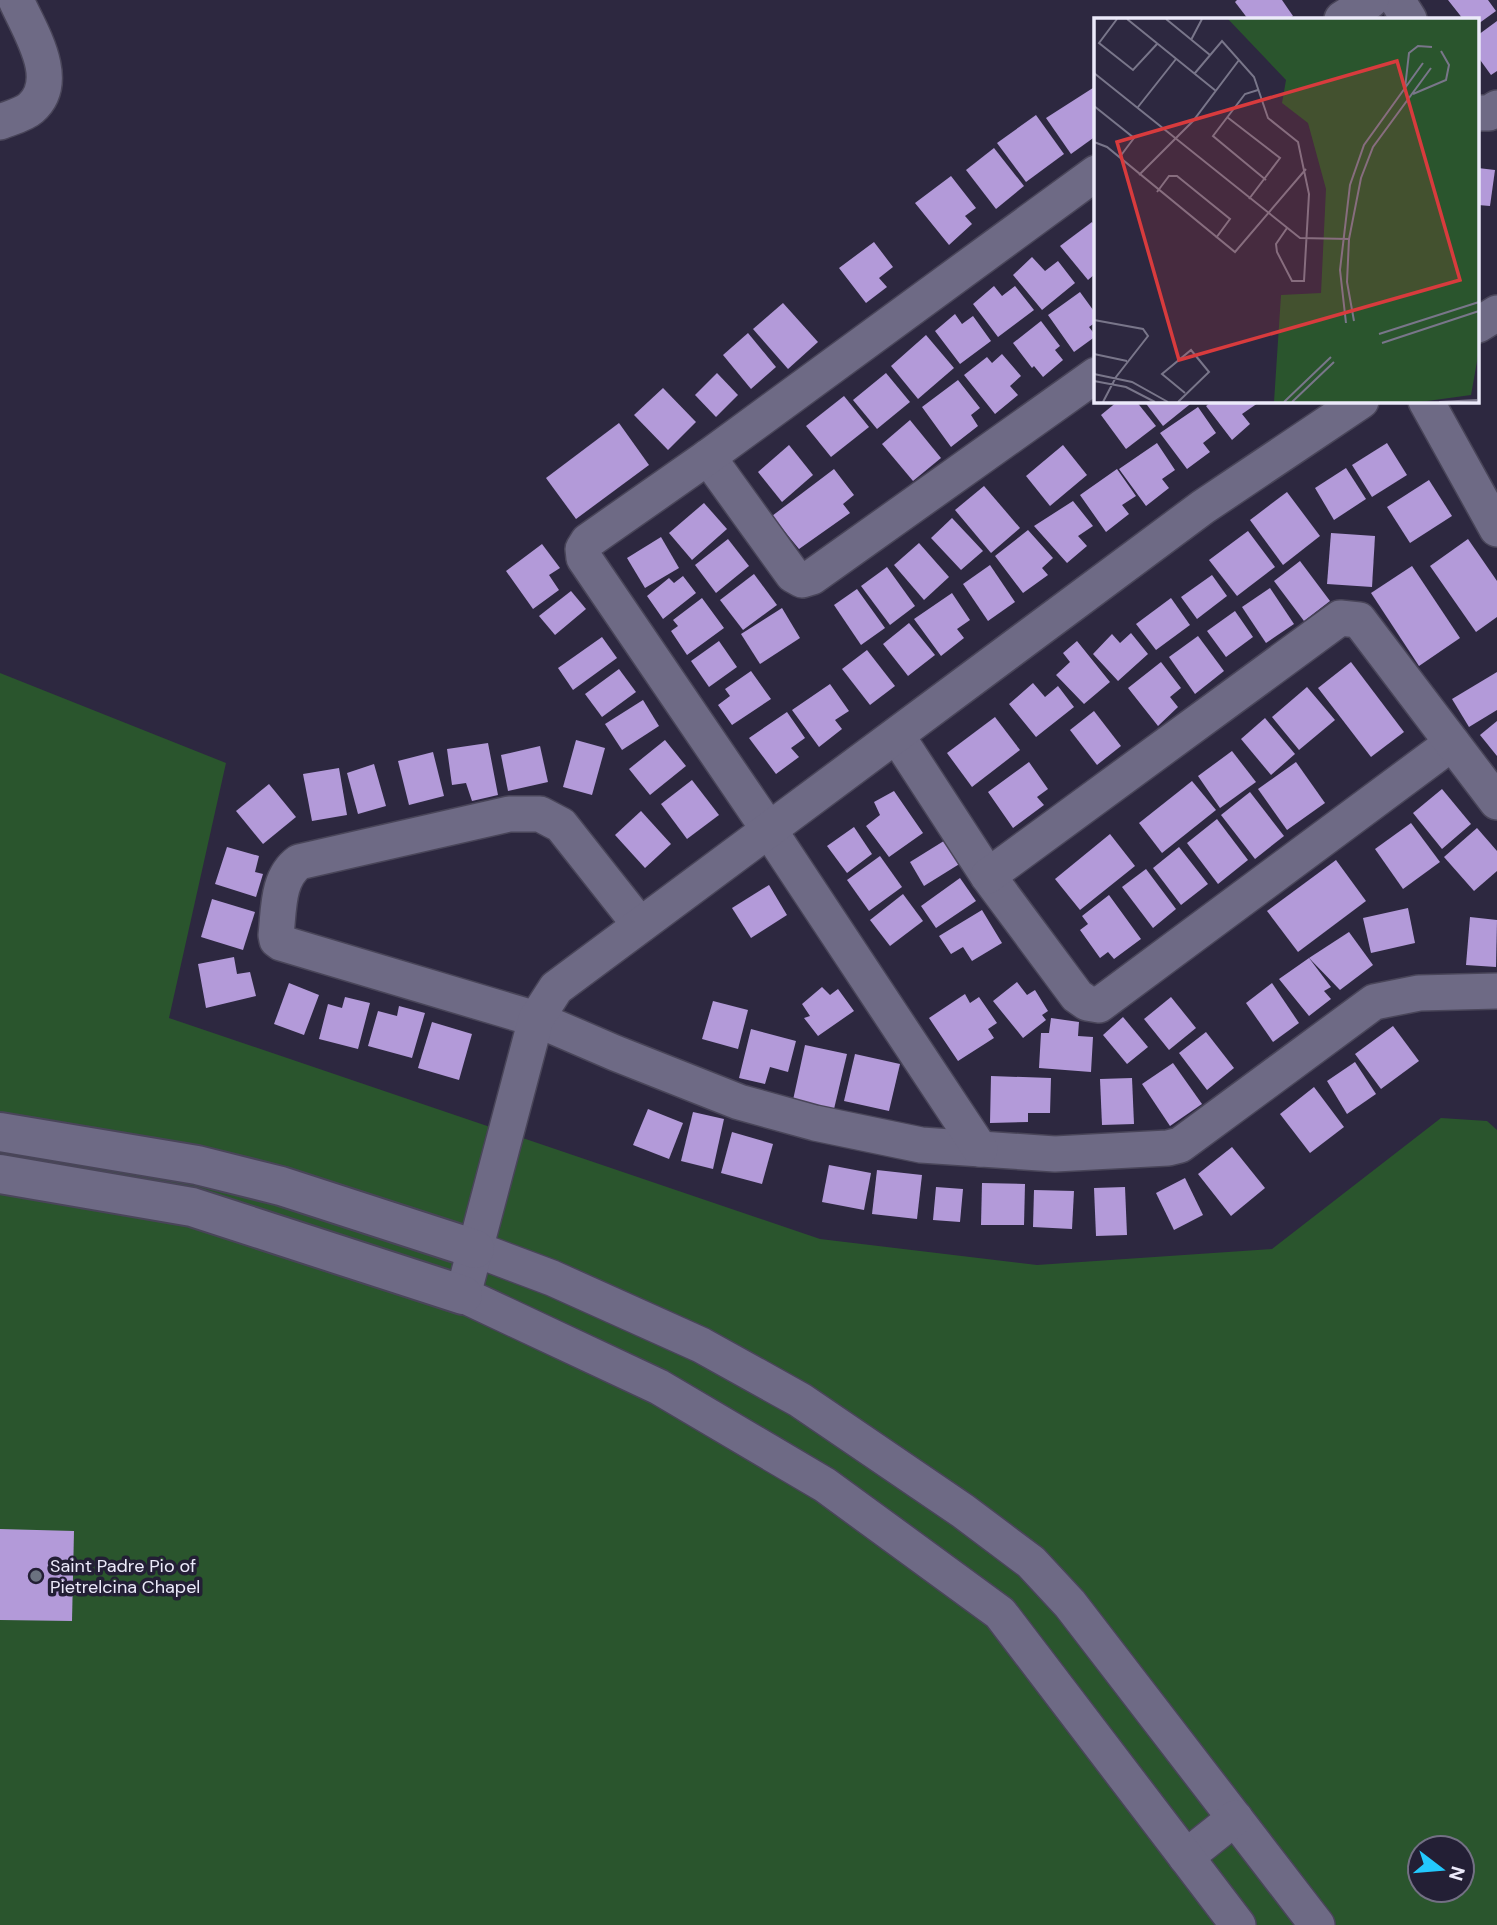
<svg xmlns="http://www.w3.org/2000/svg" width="1497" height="1925" font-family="'DM Sans',sans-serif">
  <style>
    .green { fill: #2a552d; fill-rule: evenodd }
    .building { fill: #b39ad9 }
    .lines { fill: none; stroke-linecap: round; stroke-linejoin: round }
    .minor-casing { stroke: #494559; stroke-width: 38 }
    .tertiary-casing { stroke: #494559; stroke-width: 42 }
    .minor { stroke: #6e6a85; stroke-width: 35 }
    .tertiary { stroke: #6e6a85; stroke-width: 38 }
    .worship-dot { fill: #6b7280; stroke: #231f35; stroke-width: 2.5 }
    .labels { text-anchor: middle; stroke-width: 7; stroke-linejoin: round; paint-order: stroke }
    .poi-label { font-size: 18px; fill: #eceafa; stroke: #231f35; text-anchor: start }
    .inset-road { fill: none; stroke: #79768a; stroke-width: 2 }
    .view { fill: #d83b3d; fill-opacity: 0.15; stroke: #d83b3d; stroke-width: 3.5 }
    .inset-edge { fill: none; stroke: #eceafa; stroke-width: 3.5 }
  </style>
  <rect width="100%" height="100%" fill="#2d2840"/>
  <!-- green -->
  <path class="green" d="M0,673l226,90 -57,255 651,221 217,26 235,-16 169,-131 46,3 10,9v795h-1497zM1420,1848h42v42h-42z"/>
  <!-- building -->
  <g class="building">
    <path d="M1237,0h45l11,16 -5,3h-40l-13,-17z"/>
    <path d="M1448,0h40l8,11 -18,13v-5h-15z"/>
    <path d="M1497,21v50l-6,4 -13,-18v-22z"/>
    <path d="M1096,86v50l-25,18 -25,-36z"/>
    <path d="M1036,115l28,39 -38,28 -29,-39z"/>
    <path d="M994,148l30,38 -28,23 -30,-39z"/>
    <path d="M1478,168l17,2 -5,36 -12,-1z"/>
    <path d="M951,176l25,32 -11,8 7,8 -23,21 -34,-42z"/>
    <path d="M1092,222l4,6v45l-8,7 -28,-34z"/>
    <path d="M874,242l19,25 -14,11 8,9 -21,16 -27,-35z"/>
    <path d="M1032,257l13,14 13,-10 17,22 -33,27 -29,-35z"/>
    <path d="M994,286l8,10 13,-10 19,24 -36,27 -25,-33z"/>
    <path d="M1080,292l16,22v8l-7,5 7,9 -22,16 -26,-37z"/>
    <path d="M783,303l35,39 -30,27 -35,-40z"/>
    <path d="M955,314l7,10 11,-8 18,25 -31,23 -25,-33z"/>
    <path d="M1041,321l19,25 -5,4 8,10 -20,17 -9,-11 -2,2 -19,-25z"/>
    <path d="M748,333l28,34 -25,22 -28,-34z"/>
    <path d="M926,335l28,33 -36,31 -27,-33z"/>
    <path d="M1002,354l19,22 -11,10 8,9 -23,19 -31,-39 23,-18 5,6z"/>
    <path d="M717,373l21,22 -22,22 -21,-22z"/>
    <path d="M886,373l24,29 -33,27 -24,-29z"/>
    <path d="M958,380l22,28 -9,7 7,11 -27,21 -29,-40z"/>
    <path d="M663,388l33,34 -28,28 -34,-35z"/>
    <path d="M844,396l25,31 -38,30 -25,-31z"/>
    <path d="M1118,401h18l20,25 -30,23 -25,-34z"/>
    <path d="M1144,401h50l-31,25z"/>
    <path d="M1213,401h43l2,2 -16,11 8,10 -18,16 -26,-34z"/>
    <path d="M1198,407l18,26 -13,10 7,9 -23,17 -27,-36z"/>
    <path d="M910,420l31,38 -28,23 -31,-37z"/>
    <path d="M619,423l30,42 -73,54 -30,-41z"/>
    <path d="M1157,443l18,27 -13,9 7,9 -23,18 -27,-37z"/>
    <path d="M1387,443l20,32 -35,22 -20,-32z"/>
    <path d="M789,445l24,30 -31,27 -24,-30z"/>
    <path d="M1063,445l24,30 -37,31 -24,-30z"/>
    <path d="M1346,468l20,31 -32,21 -19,-32z"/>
    <path d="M834,469l20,26 -11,9 7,9 -51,36 -27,-33z"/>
    <path d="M1117,469l19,27 -14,9 7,9 -23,18 -26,-37z"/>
    <path d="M1429,480l23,36 -42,27 -23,-36z"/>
    <path d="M984,486l36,42 -29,25 -36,-43z"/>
    <path d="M1287,492l33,44 -37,29 -33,-45z"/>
    <path d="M1073,501l20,25 -15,10 9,10 -20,17 -33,-37z"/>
    <path d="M704,503l23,26 -35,31 -23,-27z"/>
    <path d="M952,518l31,33 -22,19 -30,-32z"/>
    <path d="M1028,530l25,28 -11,10 6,7 -25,18 -28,-37z"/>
    <path d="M1248,531l27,36 -38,29 -28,-36z"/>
    <path d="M1331,533l44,3 -3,51 -45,-3z"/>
    <path d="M661,537l18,31 -34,20 -18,-30z"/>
    <path d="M728,539l21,27 -33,27 -21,-28z"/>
    <path d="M1468,539l29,42v36l-21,15 -46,-66z"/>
    <path d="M919,543l30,34 -25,23 -30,-35z"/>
    <path d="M542,544l18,24 -11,7 10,15 -26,19 -27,-38z"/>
    <path d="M1300,561l30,40 -26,20 -30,-40z"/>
    <path d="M990,565l25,37 -27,19 -25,-37z"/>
    <path d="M1412,566l48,72 -41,28 -48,-73z"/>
    <path d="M887,567l28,39 -25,19 -29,-39z"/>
    <path d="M754,574l23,31 -34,25 -23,-30z"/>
    <path d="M1212,575l15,21 -30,23 -16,-22z"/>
    <path d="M683,576l13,17 -33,26 -16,-23 22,-18 5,5z"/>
    <path d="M1270,588l24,36 -28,19 -24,-36z"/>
    <path d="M857,589l28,39 -24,17 -27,-40z"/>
    <path d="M571,591l15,18 -31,26 -16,-19z"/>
    <path d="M952,593l18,27 -13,9 7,9 -23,18 -27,-37z"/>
    <path d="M702,598l22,30 -37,27 -16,-24 7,-5 -5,-6z"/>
    <path d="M1171,598l19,27 -34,25 -20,-26z"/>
    <path d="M782,608l18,30 -40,26 -19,-30z"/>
    <path d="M1235,611l18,26 -27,20 -19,-26z"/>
    <path d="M909,623l26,32 -27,21 -25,-32z"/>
    <path d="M1131,633l17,21 -30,27 -25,-27 19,-20 8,9z"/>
    <path d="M1198,636l26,35 -29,23 -26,-37z"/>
    <path d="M602,637l15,21 -44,32 -15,-22z"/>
    <path d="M719,641l18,26 -28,20 -18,-26z"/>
    <path d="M1077,641l33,41 -26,22 -28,-29 14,-13 -7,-9z"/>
    <path d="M867,650l28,36 -25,19 -28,-36z"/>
    <path d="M1161,662l20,26 -11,9 8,10 -20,19 -30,-38z"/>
    <path d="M1351,662l53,70 -33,25 -53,-69z"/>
    <path d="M619,669l17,23 -34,25 -17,-23z"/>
    <path d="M751,671l20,28 -39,26 -14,-20 12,-9 -5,-7z"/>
    <path d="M1497,672v38l-28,17 -17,-28z"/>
    <path d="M1033,683l12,14 13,-11 16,21 -38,30 -27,-33z"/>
    <path d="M830,684l19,27 -14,9 7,9 -23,18 -27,-37z"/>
    <path d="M1307,687l28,33 -36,30 -27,-33z"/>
    <path d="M643,700l16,26 -37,24 -17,-26z"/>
    <path d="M1094,711l27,35 -24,19 -27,-35z"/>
    <path d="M787,712l18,26 -14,10 8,9 -23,17 -27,-36z"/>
    <path d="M995,717l25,33 -48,37 -25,-34z"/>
    <path d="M1265,718l30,36 -24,21 -30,-36z"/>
    <path d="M1497,721v35l-17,-21z"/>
    <path d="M576,740l29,8 -13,47 -29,-8z"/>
    <path d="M665,740l21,26 -36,29 -21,-26z"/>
    <path d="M488,743l10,52 -26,6 -6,-18 -14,2 -5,-36z"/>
    <path d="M540,746l8,36 -40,9 -7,-36z"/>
    <path d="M1232,751l24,31 -36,26 -22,-32z"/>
    <path d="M433,752l11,44 -35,9 -11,-44z"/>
    <path d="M1029,762l19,27 -11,8 7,8 -31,23 -25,-36z"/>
    <path d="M1296,762l29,41 -38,27 -29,-41z"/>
    <path d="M374,764l12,42 -28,8 -11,-41z"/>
    <path d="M339,768l8,47 -35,6 -9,-47z"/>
    <path d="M692,780l27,35 -32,24 -26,-35z"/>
    <path d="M1192,781l24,29 -54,43 -23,-30z"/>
    <path d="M269,784l27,33 -33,27 -27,-33z"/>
    <path d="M1442,789l29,35 -29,25 -29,-36z"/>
    <path d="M894,791l29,42 -34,24 -23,-31 14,-11 -6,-13z"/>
    <path d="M1250,792l34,44 -29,23 -34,-44z"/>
    <path d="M641,811l30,33 -26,24 -30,-33z"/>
    <path d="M1217,819l31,41 -30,24 -31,-41z"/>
    <path d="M1411,823l29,39 -37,27 -28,-40z"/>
    <path d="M854,827l18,27 -25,19 -20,-27z"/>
    <path d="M1477,828l20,23v20l-23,20 -30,-34z"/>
    <path d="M1110,834l25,32 -55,44 -25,-31z"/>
    <path d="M947,839l14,24 -37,23 -14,-24z"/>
    <path d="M227,847l32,9 -4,16 8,2 -7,23 -41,-13z"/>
    <path d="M1179,847l29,37 -27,21 -28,-37z"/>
    <path d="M880,856l22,31 -33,24 -22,-31z"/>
    <path d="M1336,860l30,41 -68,51 -31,-41z"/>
    <path d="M1146,869l30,40 -23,19 -31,-41z"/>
    <path d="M960,878l16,23 -40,27 -15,-22z"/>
    <path d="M769,885l18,30 -36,23 -19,-30z"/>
    <path d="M903,894l20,27 -33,25 -20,-26z"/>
    <path d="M1109,895l32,44 -27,20 -6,-7 -8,6 -20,-28 8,-6 -6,-8z"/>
    <path d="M212,899l43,13 -12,38 -42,-13z"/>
    <path d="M1408,908l7,35 -44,10 -8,-35z"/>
    <path d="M982,910l20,33 -30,18 -9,-14 -12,7 -12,-18z"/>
    <path d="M1470,917l27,3 -1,47 -30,-2z"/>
    <path d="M1349,932l24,33 -33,25 -31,-32z"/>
    <path d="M234,957l3,17 13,-2 6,24 -50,12 -8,-44z"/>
    <path d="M1309,958l22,29 -7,4 7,8 -22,17 -30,-37z"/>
    <path d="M1017,982l10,13 8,-5 13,21 -6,4 4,5 -23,18 -30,-37z"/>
    <path d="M289,983l30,12 -15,40 -30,-11z"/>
    <path d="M1272,983l27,40 -26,19 -27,-39z"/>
    <path d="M822,987l8,8 8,-6 16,22 -36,25 -14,-18 6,-2 -8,-12z"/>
    <path d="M965,994l5,9 9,-6 18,26 -9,6 6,9 -36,23 -29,-43z"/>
    <path d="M345,997l25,6 -12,46 -39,-10 9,-35 14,4z"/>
    <path d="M1171,997l25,31 -27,22 -25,-31z"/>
    <path d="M713,1001l35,9 -10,39 -36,-10z"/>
    <path d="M399,1006l26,7 -13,45 -44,-12 10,-35 19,5z"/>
    <path d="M1123,1017l25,30 -21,17 -24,-29z"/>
    <path d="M1051,1018l28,4 -1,14 15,1 -2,35 -52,-4 2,-35h8z"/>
    <path d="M432,1022l40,12 -13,46 -41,-12z"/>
    <path d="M1393,1026l26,35 -38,28 -26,-35z"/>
    <path d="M751,1029l45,12 -8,31 -18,-5 -5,17 -26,-6z"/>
    <path d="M1206,1032l28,36 -27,22 -28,-37z"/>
    <path d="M805,1045l42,9 -13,55 -41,-9z"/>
    <path d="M855,1054l45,10 -11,47 -45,-10z"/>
    <path d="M1355,1062l21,32 -29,20 -20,-33z"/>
    <path d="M1173,1063l29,41 -32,22 -28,-42z"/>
    <path d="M991,1076l60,2 -1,35h-22v9l-38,1z"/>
    <path d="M1132,1078l2,46 -32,1 -2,-46z"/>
    <path d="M1314,1087l30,40 -34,26 -30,-39z"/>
    <path d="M648,1109l35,14 -14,36 -36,-14z"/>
    <path d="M693,1112l31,7 -11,50 -32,-8z"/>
    <path d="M732,1132l41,12 -11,40 -41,-11z"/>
    <path d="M1232,1147l33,41 -34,28 -33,-42z"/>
    <path d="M829,1165l42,8 -7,37 -42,-8z"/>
    <path d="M877,1170l45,5 -5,44 -45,-5z"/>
    <path d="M1185,1178l18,37 -29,15 -18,-37z"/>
    <path d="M982,1183l43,1 -1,41h-43z"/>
    <path d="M936,1187l27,2 -3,33 -27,-2z"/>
    <path d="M1125,1187l2,48 -31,1 -2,-48z"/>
    <path d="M1034,1190l40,1 -2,38 -39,-2z"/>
    <path d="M0,1529l74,2 -2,90 -72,-1z"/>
  </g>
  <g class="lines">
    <!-- minor casing -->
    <g class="minor-casing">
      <g id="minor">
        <path d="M1397,0l12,19"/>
        <path d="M1342,19l29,-19"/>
        <path d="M1478,113h11l8,-5"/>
        <path d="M0,122c9,-4 23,-7 31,-14 32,-28 -2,-78 -15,-108"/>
        <path d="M1478,325l19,-12"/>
        <path d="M1426,401l71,128"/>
        <path d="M708,457l85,118 9,5 10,-3 284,-202"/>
        <path d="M897,736l91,140 89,120 10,7 12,2 353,-262"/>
        <path d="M988,876l352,-258 19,2 138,182"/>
        <path d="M640,925l-79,-100 -21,-11h-31l-210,48c-22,16 -20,47 -23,73l1,5 4,3 255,76 79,34 124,49 76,21 106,22 134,9 113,-6 12,-3 194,-143 45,-9 78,-2"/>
        <path d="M980,1149l-211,-319 -185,-272 -1,-9 5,-8 120,-84 388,-284"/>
        <path d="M475,1249l77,29 149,67 99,55 163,111 68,51 39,42 247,321"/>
        <path d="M1186,1857l49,-39"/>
        <path d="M1238,1925l-238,-312 -175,-128 -166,-98 -196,-92 73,-276 20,-31 647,-481 158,-106"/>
      </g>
    </g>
    <!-- tertiary casing -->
    <g class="tertiary-casing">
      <g id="tertiary">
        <path d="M0,1132l197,33 84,21 194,63"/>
        <path d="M0,1174l192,33 271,88"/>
      </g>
    </g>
    <!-- minor -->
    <use href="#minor" class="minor"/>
    <!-- tertiary -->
    <use href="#tertiary" class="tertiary"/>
  </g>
  <!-- markers -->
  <circle class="worship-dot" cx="36" cy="1576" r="7"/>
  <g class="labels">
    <!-- poi labels -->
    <g class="poi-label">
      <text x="50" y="1572">Saint Padre Pio of<tspan x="50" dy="21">Pietrelcina Chapel</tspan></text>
    </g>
  </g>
  <!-- overview -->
  <g transform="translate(1094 18)">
    <rect width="385" height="385" fill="#2d2840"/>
    <path d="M134,1h251v331l-8,45 -51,7h-146l7,-107 40,-2 5,-104 -18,-66 -26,-20 4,-23z" fill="#2a552d"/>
    <path class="inset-road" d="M23,1l-18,24 34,27 24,-26M33,1l89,72M72,1l44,36M97,22l11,-21M0,55l206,165 49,1M101,55l27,-32 32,36 14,41 30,24 11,52 -5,87h-12l-15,-29 -1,-8 11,-16M311,70l4,-35 9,-7 14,1M164,72l-13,4 -32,42 53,44M319,76l33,-14 3,-15 -8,-14M0,88l40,32 -15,20M44,89l38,-48M133,99l53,41 -31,41M0,124l13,5 128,105 71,-83M45,157l54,-54 46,-61M63,174l12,-16h8l53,43 -14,19M0,302l49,9 5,7 -32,41 -13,25M260,303l-7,-39 2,-43 12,-61 12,-31 58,-79M252,305l-6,-53 10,-85 14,-40 59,-82M285,316l100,-32M288,325l97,-32M0,336l33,7M0,356l38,8 36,20M0,363l32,6 29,15M84,384l31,-30 -18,-22 -29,24 23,19M190,384l47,-45M198,384l42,-40M345,384l38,-2"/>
    <path class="view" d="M303,43l63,219 -281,80 -62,-218z"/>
    <rect width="385" height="385" class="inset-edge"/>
  </g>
  <!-- north arrow -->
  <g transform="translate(1441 1869) rotate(106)"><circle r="33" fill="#231f35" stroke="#737084" stroke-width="2"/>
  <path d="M0-5L12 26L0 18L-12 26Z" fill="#23c9fe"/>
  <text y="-10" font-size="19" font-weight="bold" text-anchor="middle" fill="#eceafa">N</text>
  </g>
</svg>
